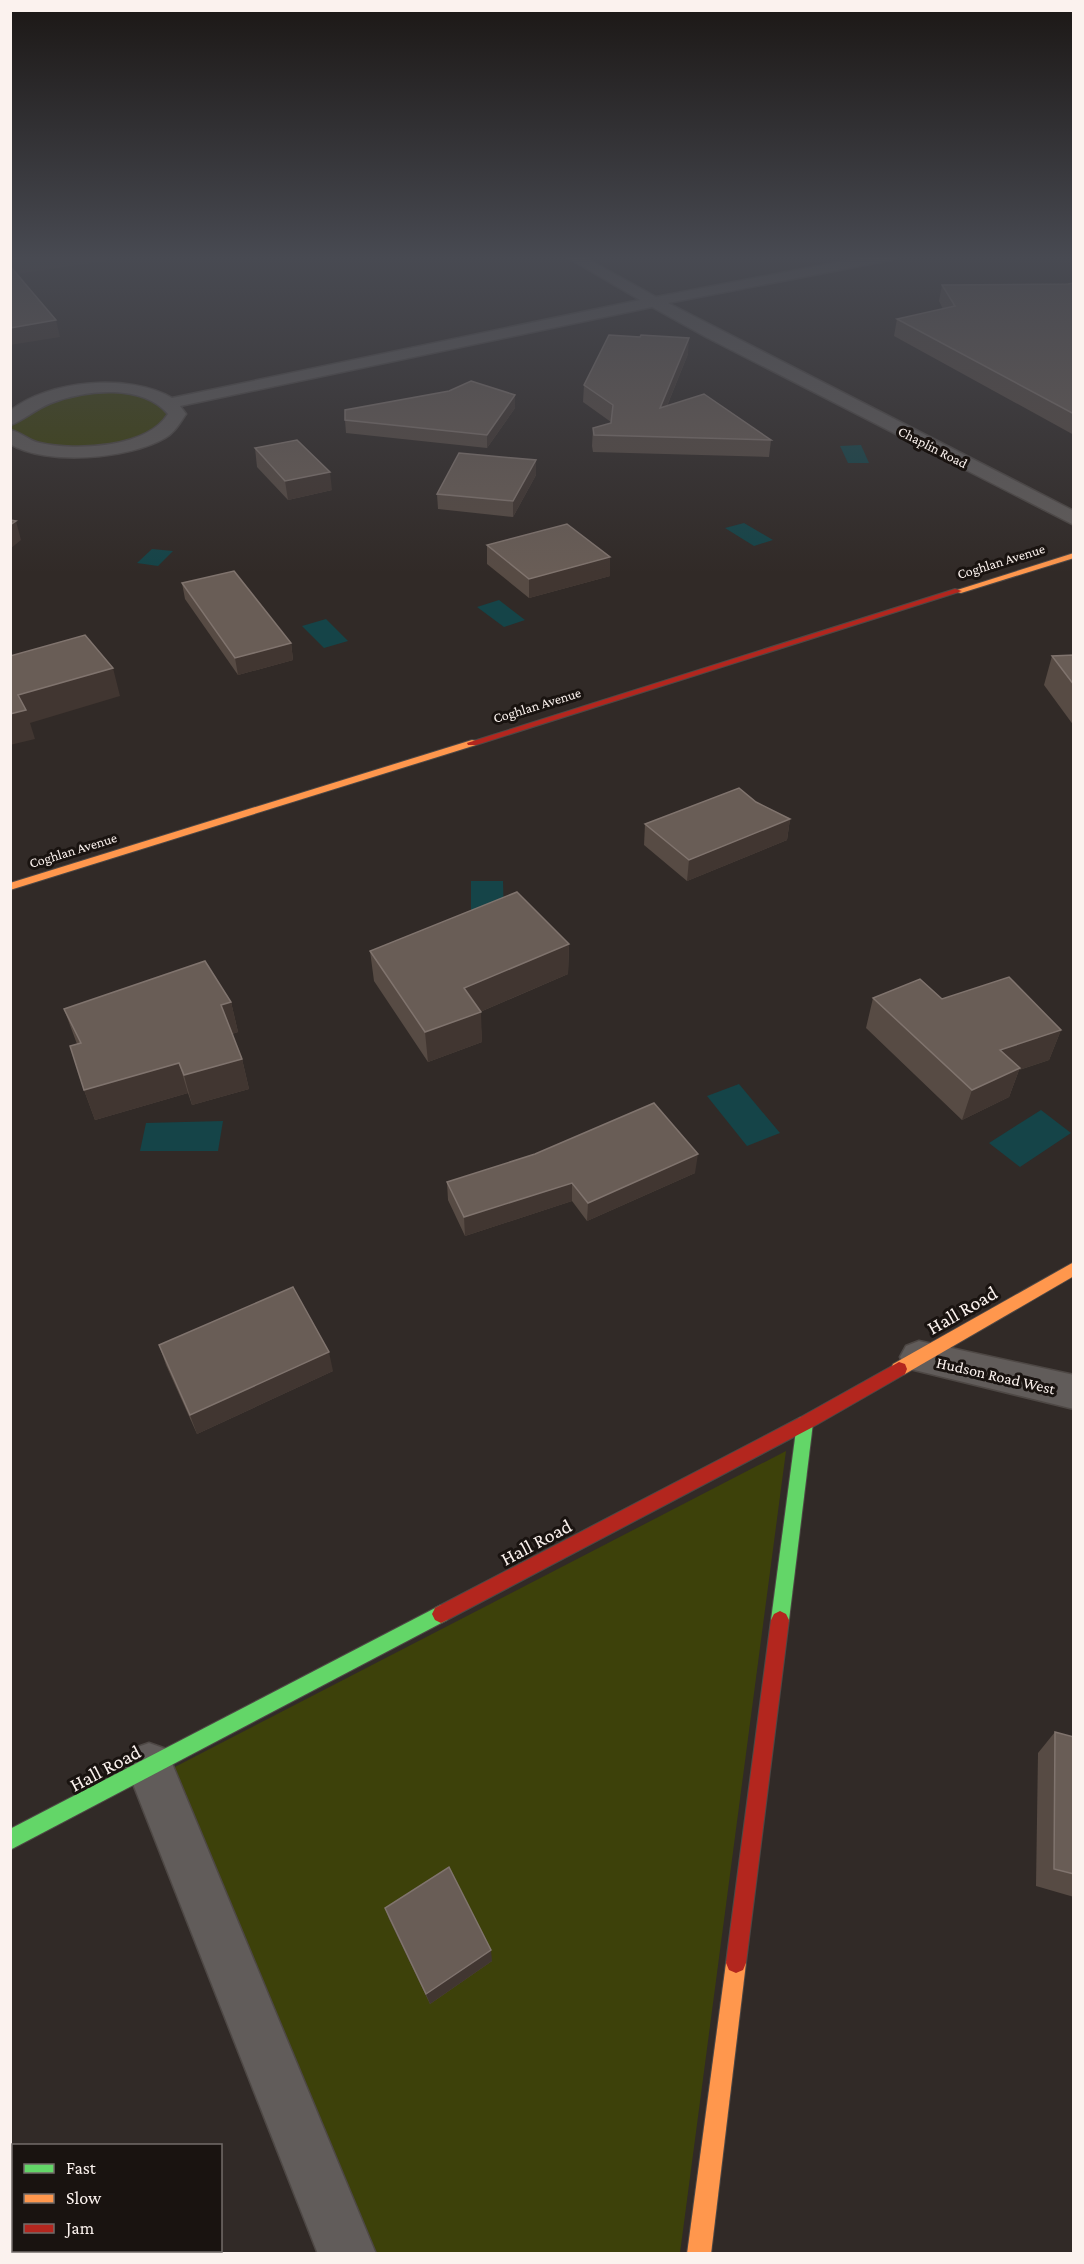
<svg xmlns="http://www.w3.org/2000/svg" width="1084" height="2264" font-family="'Crimson Pro',serif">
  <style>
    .green { fill: #3d410a }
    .water { fill: #154448 }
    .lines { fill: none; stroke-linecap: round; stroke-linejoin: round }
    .street-casing { stroke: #4e4845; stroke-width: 3 }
    .fast-casing { stroke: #4e4845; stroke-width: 2 }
    .slow-casing { stroke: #4e4845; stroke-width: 2 }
    .jam-casing { stroke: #4e4845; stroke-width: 2 }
    .street { fill: #615c5a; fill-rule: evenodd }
    .fast { fill: #63d668; fill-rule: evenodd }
    .slow { fill: #ff974d; fill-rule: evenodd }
    .jam { fill: #b3261e; fill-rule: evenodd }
    .wall { fill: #574b44 }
    .shaded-wall { fill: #413631 }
    .building { fill: #695d56; stroke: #80746e; stroke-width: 1.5 }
    .labels { text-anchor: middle; stroke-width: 6; stroke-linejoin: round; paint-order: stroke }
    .far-street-label { font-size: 14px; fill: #fbf2ee; stroke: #191310 }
    .street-label { font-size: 16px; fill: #fbf2ee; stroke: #191310 }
    .near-street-label { font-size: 20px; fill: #fbf2ee; stroke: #191310 }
  </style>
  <rect width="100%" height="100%" fill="#312a27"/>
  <!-- green -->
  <g class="green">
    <path d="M129,389l42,14 -2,24 -49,21 -67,3 -42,-15 -1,-16 57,-28z"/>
    <path d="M786,1451l-106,802h-309l-202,-483z"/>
  </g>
  <!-- water -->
  <g class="water">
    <path d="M861,445l8,18h-21l-8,-17z"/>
    <path d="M744,523l29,17 -19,6 -29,-18z"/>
    <path d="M152,549l21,2 -15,15 -21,-3z"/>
    <path d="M499,600l26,20 -21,7 -27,-20z"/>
    <path d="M326,619l22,22 -24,7 -22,-22z"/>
    <path d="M471,881h32l1,40 -33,1z"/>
    <path d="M739,1084l41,49 -33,13 -40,-50z"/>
    <path d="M1041,1110l30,23 -51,34 -31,-24z"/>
    <path d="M223,1121l-5,30h-78l6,-28z"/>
  </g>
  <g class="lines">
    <!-- street casing -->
    <g class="street-casing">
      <g id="street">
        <path d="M565,256h17l74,41 214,-41h28l-7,4 -223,43 406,208v14l-368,-188 -54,-30 -472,99 6,8c-7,10 -11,18 -21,24 -36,21 -119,28 -155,6v-14c11,2 19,11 30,13 36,8 107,5 128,-29 -26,-31 -83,-24 -117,-11 -14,5 -30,19 -41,22v-14c38,-31 120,-38 162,-13l468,-98z"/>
        <path d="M919,1341l155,34v34l-168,-41 -6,-11 6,-11z"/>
        <path d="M149,1743l17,6 210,505h-58l-192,-488 6,-17z"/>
      </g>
    </g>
    <!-- fast casing -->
    <g class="fast-casing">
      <g id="fast">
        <path d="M805,1416l6,2 2,5 -24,197 -3,6 -6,3 -6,-3 -3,-6 26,-197 2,-5z"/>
        <path d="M441,1605l6,3 3,6 -3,6 -437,230v-21z"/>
      </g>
    </g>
    <!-- slow casing -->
    <g class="slow-casing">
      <g id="slow">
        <path d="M1074,553v5l-113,35 -7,-2z"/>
        <path d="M472,740l4,1v4l-466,145v-7z"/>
        <path d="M1074,1262v14l-169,98 -6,2 -6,-2 -2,-5 2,-5z"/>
        <path d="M736,1953l7,3 3,7 -35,291h-24l39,-291 3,-7z"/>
      </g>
    </g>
    <!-- jam casing -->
    <g class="jam-casing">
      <g id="jam">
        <path d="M955,589l7,2 -486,154h-8l-1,-2z"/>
        <path d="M899,1362l6,2 2,5 -2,5 -94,54 -364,192 -6,3 -6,-3 -3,-6 3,-6 364,-190z"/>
        <path d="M780,1611l6,3 3,6 -43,343 -3,7 -7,3 -7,-3 -3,-7 45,-343 3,-6z"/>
      </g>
    </g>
    <!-- street -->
    <use href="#street" class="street"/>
    <!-- fast -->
    <use href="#fast" class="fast"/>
    <!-- slow -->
    <use href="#slow" class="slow"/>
    <!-- jam -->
    <use href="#jam" class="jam"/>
  </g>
  <!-- wall -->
  <g class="wall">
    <path d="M1074,283v152l-180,-99 3,-17 46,-10 -4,-8 3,-16 126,-1z"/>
    <path d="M688,354l-21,52 104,34 -2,17 -176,-5 -1,-6 1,-18 18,-5v-1l-28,-20 1,-17z"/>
    <path d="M449,391l66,17 -28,40 -141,-15 -1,-13z"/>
    <path d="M255,448l77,42 -44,10 -31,-33z"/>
    <path d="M536,460v15l-23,42 -75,-8 -1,-15z"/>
    <path d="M487,545l123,12v19l-81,22 -42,-34z"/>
    <path d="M182,583l109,60 2,17 -55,15 -53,-76z"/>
    <path d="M1074,655v71l-30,-41 8,-29z"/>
    <path d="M790,819l-3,21 -100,41 -43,-36 1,-21z"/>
    <path d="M569,944l-1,30 -88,38 2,30 -54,20 -54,-81 -4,-30z"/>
    <path d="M873,998l69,1 119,31 -12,30 -30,10 -10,27 -47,23 -96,-92z"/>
    <path d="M231,1002l7,30 -6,2 10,25 7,30 -57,16 -4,-12 -93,27 -11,-30 -7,-46 -13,-35z"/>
    <path d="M695,1173l-108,48 -15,-20 -107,35 -17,-36 -1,-18z"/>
    <path d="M159,1345l174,26 -136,63 -31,-69z"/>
    <path d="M1055,1732l19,5v160l-38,-11 2,-133z"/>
    <path d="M385,1908l107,53 -62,43 -41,-85z"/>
  </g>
  <!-- shaded-wall -->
  <g class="shaded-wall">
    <path d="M32,256h73l1,5 -96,14v-16z"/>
    <path d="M56,320l4,17 -50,8v-17z"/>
    <path d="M689,338l-1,16 -29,71 1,-17z"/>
    <path d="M515,395v13l-28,40v-13z"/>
    <path d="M536,460v15l-23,42v-16z"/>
    <path d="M330,472l2,18 -44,10 -3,-19z"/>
    <path d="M16,521l5,19 -11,9v-24z"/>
    <path d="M610,557v19l-81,22v-19z"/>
    <path d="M291,643l2,17 -55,15 -3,-17z"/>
    <path d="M113,668l7,28 -90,27 5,16 -25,6v-31l8,-19z"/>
    <path d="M790,819l-3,21 -100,41 2,-21z"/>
    <path d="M569,944l-1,30 -100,43 13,-5 1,30 -54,20 -3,-30 39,-44z"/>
    <path d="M231,1002l7,30 -10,3 -7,-30z"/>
    <path d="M1061,1030l-12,30 -30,10 -10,27 -47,23 10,-30 28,-40z"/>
    <path d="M242,1059l7,30 -57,16 -8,-30z"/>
    <path d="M179,1063l9,30 -93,27 -11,-30z"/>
    <path d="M698,1154l-3,19 -108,48 1,-18z"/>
    <path d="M572,1183v18l-107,35 -1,-19z"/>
    <path d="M329,1352l4,19 -136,63 -7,-19z"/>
    <path d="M491,1950l1,11 -62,43 -4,-10z"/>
  </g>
  <!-- building -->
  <g class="building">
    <path d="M10,256h22l-22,3z"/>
    <path d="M10,266l46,54 -46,8z"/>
    <path d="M1074,283v131l-177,-95 58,-13 -13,-21 126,-1z"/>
    <path d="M609,335l31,2 1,-2 48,3 -29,70 44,-14 67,46 -177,-5 -1,-7 18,-5 2,-18 -29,-20z"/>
    <path d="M471,381l44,14 -28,40 -142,-15v-10l104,-19z"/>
    <path d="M297,440l33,32 -45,9 -30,-33z"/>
    <path d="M459,453l77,7 -23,41 -76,-7z"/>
    <path d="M10,520l6,1 -6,4z"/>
    <path d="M567,524l43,33 -81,22 -42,-34z"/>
    <path d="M234,571l57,72 -56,15 -53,-75z"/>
    <path d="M85,635l28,33 -95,27 8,15 -16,4v-58z"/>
    <path d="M1074,655v30l-22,-29z"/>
    <path d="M739,788l17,14 34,17 -101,41 -44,-36z"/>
    <path d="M517,892l52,52 -105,44 17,24 -56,20 -55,-81z"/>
    <path d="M205,961l26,41 -10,3 21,54 -58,16 -5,-12 -95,27 -14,-44 11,-3 -17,-34z"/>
    <path d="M1009,977l52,53 -61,20 20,18 -48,22 -99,-92 47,-19 22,20z"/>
    <path d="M654,1103l44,51 -110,49 -16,-20 -108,34 -17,-35 88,-28z"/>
    <path d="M293,1287l36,65 -139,63 -31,-70z"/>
    <path d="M1055,1732l19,5v137l-20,-5z"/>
    <path d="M449,1867l42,83 -65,44 -41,-86z"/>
  </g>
  <!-- sky -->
  <linearGradient id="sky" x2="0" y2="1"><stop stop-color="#1b1715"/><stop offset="0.45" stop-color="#484a52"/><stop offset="1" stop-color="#484a52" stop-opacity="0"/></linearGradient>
  <rect width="1084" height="573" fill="url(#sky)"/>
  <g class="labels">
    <!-- far-street labels -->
    <g class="far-street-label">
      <text transform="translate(933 447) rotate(27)" y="5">Chaplin Road</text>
      <text transform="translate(1001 561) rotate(-17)" y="5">Coghlan Avenue</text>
      <text transform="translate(537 705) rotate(-17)" y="5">Coghlan Avenue</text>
      <text transform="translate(73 850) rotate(-17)" y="5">Coghlan Avenue</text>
    </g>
    <!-- street labels -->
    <g class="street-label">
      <text transform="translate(996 1375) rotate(13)" y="6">Hudson Road West</text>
    </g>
    <!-- near-street labels -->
    <g class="near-street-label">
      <text transform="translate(962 1310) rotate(-30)" y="7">Hall Road</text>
      <text transform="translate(536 1542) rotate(-28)" y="7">Hall Road</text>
      <text transform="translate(105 1768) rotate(-28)" y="7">Hall Road</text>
    </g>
  </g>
  <!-- border -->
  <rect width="1084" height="2264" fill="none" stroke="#fbf2ee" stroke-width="24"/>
  <!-- legend -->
  <rect x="12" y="2144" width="210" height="108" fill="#191310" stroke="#736c69" stroke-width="1.5"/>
  <rect x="24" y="2164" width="30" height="9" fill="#63d668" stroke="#736c69" stroke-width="1.5"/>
  <text x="66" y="2174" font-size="18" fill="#fbf2ee">Fast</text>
  <rect x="24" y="2194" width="30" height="9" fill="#ff974d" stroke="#736c69" stroke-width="1.5"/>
  <text x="66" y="2204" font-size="18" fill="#fbf2ee">Slow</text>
  <rect x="24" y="2224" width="30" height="9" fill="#b3261e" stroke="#736c69" stroke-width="1.5"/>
  <text x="66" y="2234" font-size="18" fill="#fbf2ee">Jam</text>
</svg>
